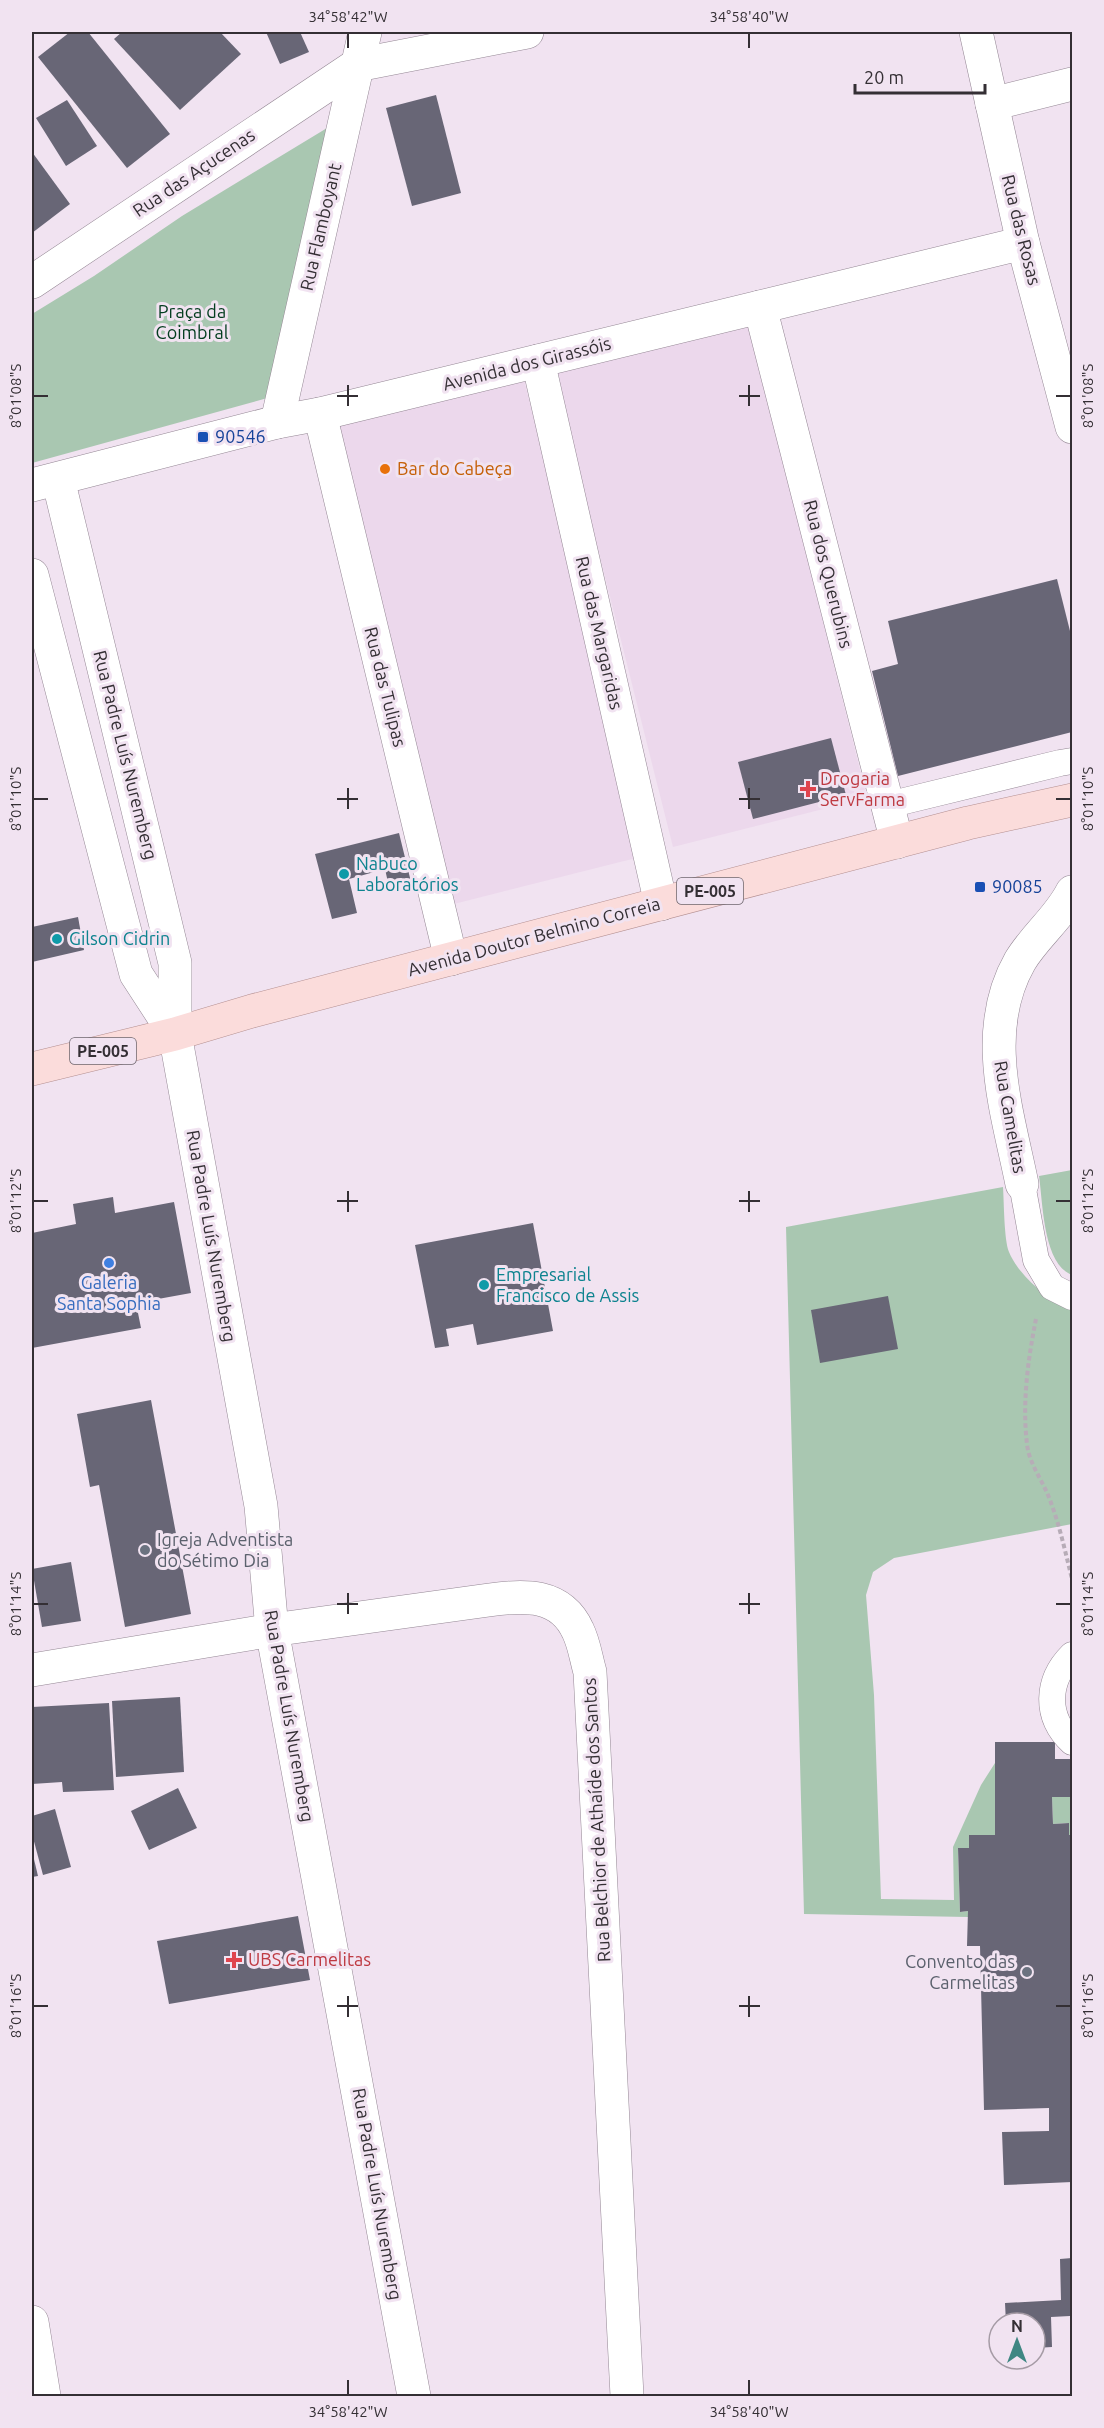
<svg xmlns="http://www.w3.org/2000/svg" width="1104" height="2428" font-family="Ubuntu,sans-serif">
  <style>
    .built { fill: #ecd8ec }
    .green { fill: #a9c7b1 }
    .building { fill: #686676 }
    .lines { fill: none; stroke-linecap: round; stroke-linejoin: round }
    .service-casing { stroke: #948794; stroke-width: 27 }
    .minor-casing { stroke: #948794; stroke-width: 34 }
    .primary-casing { stroke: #b49091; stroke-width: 34 }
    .path { stroke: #b7acb7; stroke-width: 4; stroke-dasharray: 4.5 3; stroke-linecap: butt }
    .service { stroke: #fff; stroke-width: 26 }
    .minor { stroke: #fff; stroke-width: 33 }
    .primary { stroke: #fbdcdb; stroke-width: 33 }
    .ticks { fill: none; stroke: #342f34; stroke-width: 2 }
    .transit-dot { fill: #1a4fb4; stroke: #f1e3f1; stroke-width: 2 }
    .food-dot { fill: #e8710a; stroke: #f1e3f1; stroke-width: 2 }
    .health-dot { fill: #e0444e; stroke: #f1e3f1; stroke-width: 2 }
    .culture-dot { fill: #0f9aa8; stroke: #f1e3f1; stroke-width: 2 }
    .shop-dot { fill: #3f7fe0; stroke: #f1e3f1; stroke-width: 2 }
    .worship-dot { fill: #6b7280; stroke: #f1e3f1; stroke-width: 2 }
    .labels { text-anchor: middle; stroke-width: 6; stroke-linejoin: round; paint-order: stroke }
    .shield { fill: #f1e3f1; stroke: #6d656d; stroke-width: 1.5 }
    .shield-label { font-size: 16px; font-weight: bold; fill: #342f34 }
    .street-label { font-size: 18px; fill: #342f34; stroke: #f1e3f1 }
    .park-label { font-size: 18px; fill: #033d1f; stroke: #f1e3f1 }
    .transit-label { font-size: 18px; fill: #164399; stroke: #f1e3f1; text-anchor: start }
    .food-label { font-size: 18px; fill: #c56008; stroke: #f1e3f1; text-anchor: start }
    .health-label { font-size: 18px; fill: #be3a42; stroke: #f1e3f1; text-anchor: start }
    .culture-label { font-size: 18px; fill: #0d838f; stroke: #f1e3f1; text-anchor: start }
    .shop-label { font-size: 18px; fill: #366cbe; stroke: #f1e3f1 }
    .worship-label { font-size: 18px; fill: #5b616d; stroke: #f1e3f1; text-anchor: start }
    .neatline { fill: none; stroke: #342f34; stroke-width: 2 }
    .ticks-label { font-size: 15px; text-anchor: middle; fill: #342f34 }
  </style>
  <rect width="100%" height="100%" fill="#f1e3f1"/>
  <!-- built -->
  <g class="built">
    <path d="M747,318l120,480 -194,49 -121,-481z"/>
    <path d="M523,376l121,480 -194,49 -122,-481z"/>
  </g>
  <!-- green -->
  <g class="green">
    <path d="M332,125l-61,272 -239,66v-149l62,-38 88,-60z"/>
    <path d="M1072,1170v105c-29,-11 -29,-72 -33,-99z"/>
    <path d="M1003,1187c1,15 1,53 6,65 10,24 40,49 63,58v214l-178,34 -21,14 -7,23 8,100 7,204 73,1 -1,-53 28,-62 14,-22v72l-26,13h-11l2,64 8,-1v6l-164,-3 -18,-687z"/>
    <path d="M1052,1797h20v38h-3v-12l-16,1z"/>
  </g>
  <!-- building -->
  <g class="building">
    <path d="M70,32h18l82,102 -43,34 -89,-111z"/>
    <path d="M122,32h98l21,22 -61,56 -66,-71z"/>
    <path d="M266,32h34l9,20 -29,12z"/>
    <path d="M436,95l25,98 -49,13 -26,-98z"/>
    <path d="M67,100l30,46 -31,20 -30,-48z"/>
    <path d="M32,152l38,52 -38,29z"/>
    <path d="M1057,579l15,60v93l-174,44 -26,-105 26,-7 -10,-43z"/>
    <path d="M831,738l15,57 -93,24 -15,-57z"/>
    <path d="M399,833l12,49 -22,5 -4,-18 -36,10 8,34 -25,6 -17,-65z"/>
    <path d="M78,917l6,33 -52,12v-35z"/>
    <path d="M113,1197l2,16 59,-11 17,91 -55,10 5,25 -109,20v-115l44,-9 -3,-20z"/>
    <path d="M533,1223l20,108 -76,14 -4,-21 -27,5 3,17 -14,2 -20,-103z"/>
    <path d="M888,1296l10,53 -78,14 -9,-53z"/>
    <path d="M151,1400l40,214 -66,13 -26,-142 -9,2 -13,-73z"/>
    <path d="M71,1562l10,59 -39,6 -10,-58z"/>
    <path d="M180,1697l4,75 -68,5 -4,-76z"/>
    <path d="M109,1703l5,87 -51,2 -1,-10 -30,2v-77z"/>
    <path d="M995,1742h60v17h17v38h-20l1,27 16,-1v12h3v347l-68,3 -2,-53 47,-1v-23l-65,2 -4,-164h-13l1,-35 -8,1 -2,-64h11v-13h26z"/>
    <path d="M178,1788l19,40 -48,22 -18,-39z"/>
    <path d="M55,1809l16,58 -28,8 -11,-41v-18z"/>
    <path d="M32,1851l6,25 -6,1z"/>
    <path d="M298,1916l12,64 -141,24 -12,-63z"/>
    <path d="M1072,2258v73l-2,-15 -19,1 1,30 -17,1v-25h-29l-1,-20 56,-3 -1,-41z"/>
  </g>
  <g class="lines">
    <!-- service casing -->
    <g class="service-casing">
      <g id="service">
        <path d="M888,805l172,-42 12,-2"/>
        <path d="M1022,1184l14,76 16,27 20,10"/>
        <path d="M1072,1655c-26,26 -27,62 0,87"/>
      </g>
    </g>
    <!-- minor casing -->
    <g class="minor-casing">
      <g id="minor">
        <path d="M976,32l47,211 49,184"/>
        <path d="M992,104l80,-20"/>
        <path d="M32,282l325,-217 170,-33"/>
        <path d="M760,307l137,535"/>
        <path d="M538,361l123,543"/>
        <path d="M320,414l131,545"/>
        <path d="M277,422l88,-390"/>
        <path d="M58,479l117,484v71l86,472 11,124 142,766"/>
        <path d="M32,485l245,-63 43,-8 703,-171"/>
        <path d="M32,575l104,399 39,60"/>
        <path d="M1022,1184c-15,-74 -42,-153 -2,-223 15,-25 39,-43 52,-69"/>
        <path d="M32,1670l240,-40 217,-30c35,-5 72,-7 89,31 6,12 8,27 12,41l37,724"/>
        <path d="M32,2322l12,74"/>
      </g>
    </g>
    <!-- primary casing -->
    <g class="primary-casing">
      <path id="primary" d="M32,1069l143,-35 77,-23 716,-188 104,-23"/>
    </g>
    <!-- path -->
    <path class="path" d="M1036,1319c-8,40 -14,84 -9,125 2,19 14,34 21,51 11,27 17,56 24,84"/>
    <!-- service -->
    <use href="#service" class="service"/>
    <!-- minor -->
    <use href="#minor" class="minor"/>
    <!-- primary -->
    <use href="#primary" class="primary"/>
  </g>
  <!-- ticks -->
  <path class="ticks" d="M348,33v15M749,33v15M348,385v21M749,385v21M33,396h15M337,396h21M739,396h21M1056,396h15M348,788v21M749,788v21M33,799h15M337,799h21M739,799h21M1056,799h15M348,1191v21M749,1191v21M33,1201h15M337,1201h21M739,1201h21M1056,1201h15M348,1593v21M749,1593v21M33,1604h15M337,1604h21M739,1604h21M1056,1604h15M348,1996v21M749,1996v21M33,2006h15M337,2006h21M739,2006h21M1056,2006h15M348,2380v15M749,2380v15"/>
  <!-- markers -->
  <g class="transit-dot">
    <rect x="197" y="431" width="12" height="12" rx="3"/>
    <rect x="974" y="881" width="12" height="12" rx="3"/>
  </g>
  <circle class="food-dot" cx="385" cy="469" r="6"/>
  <g class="health-dot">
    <path d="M805 780h6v6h6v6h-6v6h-6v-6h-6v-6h6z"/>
    <path d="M231 1951h6v6h6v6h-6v6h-6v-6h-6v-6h6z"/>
  </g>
  <g class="culture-dot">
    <circle cx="344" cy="874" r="6"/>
    <circle cx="57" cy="939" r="6"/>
    <circle cx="484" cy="1285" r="6"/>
  </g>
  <circle class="shop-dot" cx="109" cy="1263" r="6"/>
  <g class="worship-dot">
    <circle cx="145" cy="1550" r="6"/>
    <circle cx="1027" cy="1972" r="6"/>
  </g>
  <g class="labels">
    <!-- shield labels -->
    <g class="shield">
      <rect x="677" y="878" width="66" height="26" rx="4.5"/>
      <rect x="70" y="1038" width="66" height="26" rx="4.5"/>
    </g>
    <g class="shield-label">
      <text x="710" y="897">PE-005</text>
      <text x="103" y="1057">PE-005</text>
    </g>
    <!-- street labels -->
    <g class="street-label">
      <text transform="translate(194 173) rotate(-34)" y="6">Rua das Açucenas</text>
      <text transform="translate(321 227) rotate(-77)" y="6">Rua Flamboyant</text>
      <text transform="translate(1021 230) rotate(76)" y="6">Rua das Rosas</text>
      <text transform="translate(527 364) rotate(-14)" y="6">Avenida dos Girassóis</text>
      <text transform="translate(828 574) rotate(76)" y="6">Rua dos Querubins</text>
      <text transform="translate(599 633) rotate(77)" y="6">Rua das Margaridas</text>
      <text transform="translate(385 687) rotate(76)" y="6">Rua das Tulipas</text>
      <text transform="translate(125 755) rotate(76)" y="6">Rua Padre Luís Nuremberg</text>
      <text transform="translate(534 937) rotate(-15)" y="6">Avenida Doutor Belmino Correia</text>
      <text transform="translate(1010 1117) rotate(80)" y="6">Rua Camelitas</text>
      <text transform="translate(211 1236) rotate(80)" y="6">Rua Padre Luís Nuremberg</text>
      <text transform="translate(289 1716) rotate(80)" y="6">Rua Padre Luís Nuremberg</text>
      <text transform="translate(597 1820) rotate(-93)" y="6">Rua Belchior de Athaíde dos Santos</text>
      <text transform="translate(377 2194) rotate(80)" y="6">Rua Padre Luís Nuremberg</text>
    </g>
    <!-- park labels -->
    <g class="park-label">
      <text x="192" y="318">Praça da<tspan x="192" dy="21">Coimbral</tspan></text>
    </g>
    <!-- transit labels -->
    <g class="transit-label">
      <text x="215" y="443">90546</text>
      <text x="992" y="893">90085</text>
    </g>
    <!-- food labels -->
    <g class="food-label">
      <text x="397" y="475">Bar do Cabeça</text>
    </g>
    <!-- health labels -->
    <g class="health-label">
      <text x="820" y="785">Drogaria<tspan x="820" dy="21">ServFarma</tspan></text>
      <text x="248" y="1966">UBS Carmelitas</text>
    </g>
    <!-- culture labels -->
    <g class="culture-label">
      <text x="356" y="870">Nabuco<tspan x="356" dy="21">Laboratórios</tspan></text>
      <text x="69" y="945">Gilson Cidrin</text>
      <text x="496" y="1281">Empresarial<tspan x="496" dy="21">Francisco de Assis</tspan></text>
    </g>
    <!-- shop labels -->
    <g class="shop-label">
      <text x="109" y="1289">Galeria<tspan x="109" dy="21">Santa Sophia</tspan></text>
    </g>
    <!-- worship labels -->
    <g class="worship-label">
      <text x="157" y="1546">Igreja Adventista<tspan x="157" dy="21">do Sétimo Dia</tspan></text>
      <text x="1015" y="1968" text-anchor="end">Convento das<tspan x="1015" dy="21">Carmelitas</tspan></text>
    </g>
  </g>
  <!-- border -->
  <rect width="1104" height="2428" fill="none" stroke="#f1e3f1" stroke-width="66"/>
  <!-- north arrow -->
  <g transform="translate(1017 2341)"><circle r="28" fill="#f1e3f1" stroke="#a59ba5" stroke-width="1.5"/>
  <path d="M0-4.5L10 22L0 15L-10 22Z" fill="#3f8783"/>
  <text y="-9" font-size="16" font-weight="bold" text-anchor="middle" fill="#342f34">N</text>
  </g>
  <!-- scale -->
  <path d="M855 84v9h130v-9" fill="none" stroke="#342f34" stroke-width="3"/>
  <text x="864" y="84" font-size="18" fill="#342f34" stroke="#f1e3f1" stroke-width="4.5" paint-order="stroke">20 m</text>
  <rect x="33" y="33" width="1038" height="2362" class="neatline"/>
  <g class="ticks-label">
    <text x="348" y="22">34°58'42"W</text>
    <text x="749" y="22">34°58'40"W</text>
    <text transform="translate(16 396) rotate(-90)" y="5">8°01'08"S</text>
    <text transform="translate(1088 396) rotate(-90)" y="5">8°01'08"S</text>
    <text transform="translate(16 799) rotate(-90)" y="5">8°01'10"S</text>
    <text transform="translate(1088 799) rotate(-90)" y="5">8°01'10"S</text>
    <text transform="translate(16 1201) rotate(-90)" y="5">8°01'12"S</text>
    <text transform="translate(1088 1201) rotate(-90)" y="5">8°01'12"S</text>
    <text transform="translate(16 1604) rotate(-90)" y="5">8°01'14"S</text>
    <text transform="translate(1088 1604) rotate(-90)" y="5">8°01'14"S</text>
    <text transform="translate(16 2006) rotate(-90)" y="5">8°01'16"S</text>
    <text transform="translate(1088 2006) rotate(-90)" y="5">8°01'16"S</text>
    <text x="348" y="2417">34°58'42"W</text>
    <text x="749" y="2417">34°58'40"W</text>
  </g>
</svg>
